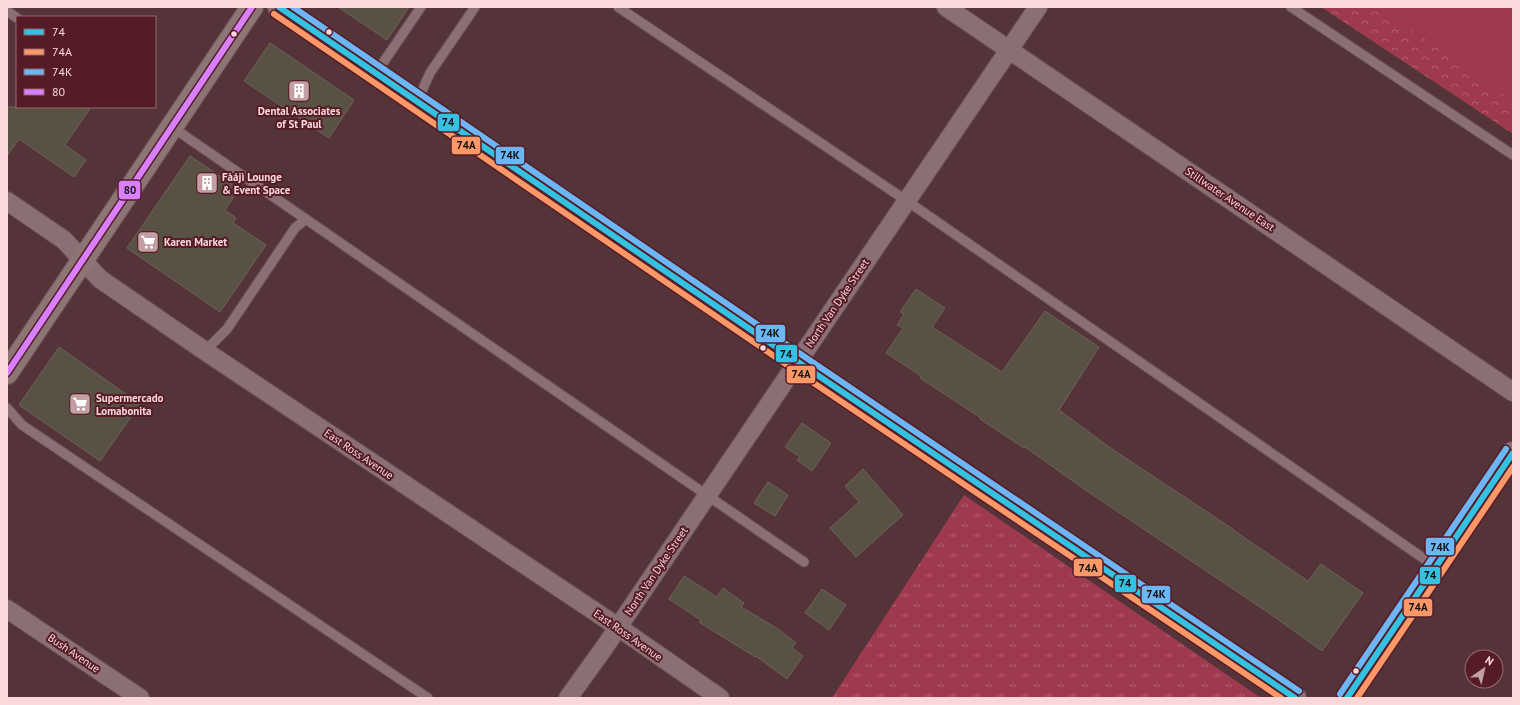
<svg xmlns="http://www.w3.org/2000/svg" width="1520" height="705" font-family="'PT Sans',sans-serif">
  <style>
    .grass { fill: url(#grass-tufts) }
    .park { fill: url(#park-crowns) }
    .pitch { fill: #9f3a4e }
    .building { fill: #595143; stroke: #6d625b }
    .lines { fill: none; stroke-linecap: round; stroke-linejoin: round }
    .service-casing { stroke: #6e5256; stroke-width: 11 }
    .minor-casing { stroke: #6e5256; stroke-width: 20 }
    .tertiary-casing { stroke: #6e5256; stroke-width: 24 }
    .secondary-casing { stroke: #6e5256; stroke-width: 24 }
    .service { stroke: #8a7074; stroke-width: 9 }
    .minor { stroke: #8a7074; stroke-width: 18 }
    .tertiary { stroke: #8a7074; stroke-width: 22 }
    .secondary { stroke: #8d7475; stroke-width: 22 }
    .bus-1-casing { stroke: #551c27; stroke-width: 9 }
    .bus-2-casing { stroke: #551c27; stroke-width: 9 }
    .bus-3-casing { stroke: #551c27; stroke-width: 9 }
    .bus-4-casing { stroke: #551c27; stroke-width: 9 }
    .bus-1 { stroke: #33c2e2; stroke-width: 6 }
    .bus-2 { stroke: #fc9868; stroke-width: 6 }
    .bus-3 { stroke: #6db6f5; stroke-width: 6 }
    .bus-4 { stroke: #d880ff; stroke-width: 6 }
    .bus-dot { fill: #fdd8db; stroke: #551c27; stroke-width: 1.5 }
    .labels { text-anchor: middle; stroke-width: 4; stroke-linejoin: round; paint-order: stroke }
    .poi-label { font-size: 11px; font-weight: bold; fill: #fdd8db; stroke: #551c27; text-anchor: start }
    .street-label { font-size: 11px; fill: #fdd8db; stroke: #551c27 }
    .line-badge { stroke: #551c27; stroke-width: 1.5 }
    .pale-badge-label { font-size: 11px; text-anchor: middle; font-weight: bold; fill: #111 }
  </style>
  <defs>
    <pattern id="grass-tufts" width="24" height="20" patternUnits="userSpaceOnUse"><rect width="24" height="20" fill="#9f3a4e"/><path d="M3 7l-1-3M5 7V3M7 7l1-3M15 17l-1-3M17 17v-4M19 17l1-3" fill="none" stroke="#b25f6f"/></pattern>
    <pattern id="park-crowns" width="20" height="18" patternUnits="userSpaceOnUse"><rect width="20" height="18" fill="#9f3a4e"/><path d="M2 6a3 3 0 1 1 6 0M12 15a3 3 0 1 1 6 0" fill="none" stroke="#b25f6f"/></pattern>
  </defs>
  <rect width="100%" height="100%" fill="#543439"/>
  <!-- grass -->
  <path class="grass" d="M964,495l297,203h-429z"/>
  <!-- park -->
  <path class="park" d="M1321,7h192v127z"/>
  <!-- pitch -->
  <path class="pitch" d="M1390,7h123v94l-127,-89z"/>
  <!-- building -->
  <g class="building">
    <path d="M338,7h71l-22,33z"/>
    <path d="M270,43l84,57 -25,38 -85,-57z"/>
    <path d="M7,107h84l-26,38 21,15 -12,17 -55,-38 -12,17z"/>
    <path d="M190,156l49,33 -14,21 11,8 -3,5 33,22 -46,67 -93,-64z"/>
    <path d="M916,289l29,19 -13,19 70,45 43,-61 54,36 -40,63 53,39 121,80v1l75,51 13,-17 42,29 -41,58 -56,-40 -182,-122 -59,-42 -1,1 -44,-29 1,-1 -61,-40 1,-2 -35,-23 17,-25 -6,-3 7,-11 -4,-2z"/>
    <path d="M59,347l81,57 -40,57 -81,-56z"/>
    <path d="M802,423l29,20 -19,28 -15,-11 3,-3 -15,-10z"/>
    <path d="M863,469l40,46 -47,42 -26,-29 29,-26 -14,-16z"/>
    <path d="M768,482l20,13 -13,21 -21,-13z"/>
    <path d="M684,576l33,21 6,-9 21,15 -3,4 37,22 18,14 -4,5 11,8 -16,23 -31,-23 -1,1 -56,-35 2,-2 -32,-21z"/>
    <path d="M822,589l24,16 -17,25 -24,-17z"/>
  </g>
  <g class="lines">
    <!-- service casing -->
    <g class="service-casing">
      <g id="service">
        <path d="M618,7l289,194 529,366"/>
        <path d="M1291,7l222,148"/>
        <path d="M7,11l10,7"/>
        <path d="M376,73l45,-66"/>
        <path d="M417,102l13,-29 45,-66"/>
        <path d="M172,127l632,435"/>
        <path d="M205,351l22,-22 68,-101 11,-9"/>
        <path d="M7,408l15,17 406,273"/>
      </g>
    </g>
    <!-- minor casing -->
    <g class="minor-casing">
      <g id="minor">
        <path d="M946,7l567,385"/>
        <path d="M7,201l57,39 36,39 105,72 413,276 102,71"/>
        <path d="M7,609l133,89"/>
        <path d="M568,698l36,-50 434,-641"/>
      </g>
    </g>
    <!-- tertiary casing -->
    <g class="tertiary-casing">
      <g id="tertiary">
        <path d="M279,7l519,355 497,336"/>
        <path d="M1347,698l166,-245"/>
      </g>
    </g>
    <!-- secondary casing -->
    <g class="secondary-casing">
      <path id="secondary" d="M7,373l245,-366"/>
    </g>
    <!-- service -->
    <use href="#service" class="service"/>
    <!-- minor -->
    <use href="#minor" class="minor"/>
    <!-- tertiary -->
    <use href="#tertiary" class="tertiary"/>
    <!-- secondary -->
    <use href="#secondary" class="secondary"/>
    <!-- bus-1 casing -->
    <g class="bus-1-casing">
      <g id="bus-1">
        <path d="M279,7l519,355 497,336"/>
        <path d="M1347,698l166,-245"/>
      </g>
    </g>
    <!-- bus-2 casing -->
    <g class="bus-2-casing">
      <g id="bus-2">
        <path d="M274,14l519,355 488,329"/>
        <path d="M1357,698l156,-231"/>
      </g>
    </g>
    <!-- bus-3 casing -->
    <g class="bus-3-casing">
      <g id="bus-3">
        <path d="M293,7l509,348 497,336"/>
        <path d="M1340,694l166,-245"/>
      </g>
    </g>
    <!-- bus-4 casing -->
    <g class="bus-4-casing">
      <path id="bus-4" d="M7,373l245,-366"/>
    </g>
    <!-- bus-1 -->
    <use href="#bus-1" class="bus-1"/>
    <!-- bus-2 -->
    <use href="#bus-2" class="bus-2"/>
    <!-- bus-3 -->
    <use href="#bus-3" class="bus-3"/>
    <!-- bus-4 -->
    <use href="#bus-4" class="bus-4"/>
  </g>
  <!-- icons -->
  <defs>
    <g id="building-square" transform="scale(1.15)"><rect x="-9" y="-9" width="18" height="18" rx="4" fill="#c29fa2" stroke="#551c27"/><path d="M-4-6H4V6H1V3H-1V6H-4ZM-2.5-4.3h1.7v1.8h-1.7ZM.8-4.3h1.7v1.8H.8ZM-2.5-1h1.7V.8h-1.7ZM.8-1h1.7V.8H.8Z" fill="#fff"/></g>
    <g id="supermarket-square" transform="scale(1.15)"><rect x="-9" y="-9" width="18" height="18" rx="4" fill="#c29fa2" stroke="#551c27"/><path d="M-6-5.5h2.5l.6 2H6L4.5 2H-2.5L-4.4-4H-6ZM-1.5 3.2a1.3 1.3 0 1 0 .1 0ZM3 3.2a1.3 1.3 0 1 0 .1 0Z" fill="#fff"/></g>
  </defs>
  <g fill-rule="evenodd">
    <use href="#building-square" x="299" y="91"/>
    <use href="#building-square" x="207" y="183"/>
    <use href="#supermarket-square" x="148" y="242"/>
    <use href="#supermarket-square" x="80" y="404"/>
  </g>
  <!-- markers -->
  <g class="bus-dot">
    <circle cx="329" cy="32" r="3.5"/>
    <circle cx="234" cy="34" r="3.5"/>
    <circle cx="763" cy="348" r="3.5"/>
    <circle cx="1356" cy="671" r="3.5"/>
  </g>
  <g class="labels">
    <!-- poi labels -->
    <g class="poi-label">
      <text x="299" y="115" text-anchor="middle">Dental Associates<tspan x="299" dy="13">of St Paul</tspan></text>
      <text x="222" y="181">Fàájì Lounge<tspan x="222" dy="13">&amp; Event Space</tspan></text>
      <text x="164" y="246">Karen Market</text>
      <text x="96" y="402">Supermercado<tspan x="96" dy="13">Lomabonita</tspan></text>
    </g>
    <!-- street labels -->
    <g class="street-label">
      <text transform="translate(1230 199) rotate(34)" y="4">Stillwater Avenue East</text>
      <text transform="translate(837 303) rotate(-56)" y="4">North Van Dyke Street</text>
      <text transform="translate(359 454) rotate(34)" y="4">East Ross Avenue</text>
      <text transform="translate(656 571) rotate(-56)" y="4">North Van Dyke Street</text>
      <text transform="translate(628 635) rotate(35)" y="4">East Ross Avenue</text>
      <text transform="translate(74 653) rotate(34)" y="4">Bush Avenue</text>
    </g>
  </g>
  <g class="line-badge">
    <rect x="437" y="113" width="23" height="19" rx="4" fill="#33c2e2"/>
    <rect x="451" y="136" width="30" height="19" rx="4" fill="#fc9868"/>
    <rect x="495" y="146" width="30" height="19" rx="4" fill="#6db6f5"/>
    <rect x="118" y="180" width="23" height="20" rx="4" fill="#d880ff"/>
    <rect x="755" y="324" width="31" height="19" rx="4" fill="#6db6f5"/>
    <rect x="775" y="344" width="23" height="19" rx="4" fill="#33c2e2"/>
    <rect x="786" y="365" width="30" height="19" rx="4" fill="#fc9868"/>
    <rect x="1425" y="537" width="30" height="19" rx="4" fill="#6db6f5"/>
    <rect x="1073" y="558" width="30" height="19" rx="4" fill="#fc9868"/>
    <rect x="1419" y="566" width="22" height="19" rx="4" fill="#33c2e2"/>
    <rect x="1114" y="574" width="23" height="19" rx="4" fill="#33c2e2"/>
    <rect x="1141" y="585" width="30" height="19" rx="4" fill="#6db6f5"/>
    <rect x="1403" y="598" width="30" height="19" rx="4" fill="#fc9868"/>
  </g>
  <g class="pale-badge-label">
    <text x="448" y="126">74</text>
    <text x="466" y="149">74A</text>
    <text x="510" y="159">74K</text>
    <text x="130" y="194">80</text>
    <text x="770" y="337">74K</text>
    <text x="786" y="358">74</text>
    <text x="801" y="378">74A</text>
    <text x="1440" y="551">74K</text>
    <text x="1088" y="572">74A</text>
    <text x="1430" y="579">74</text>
    <text x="1125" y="587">74</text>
    <text x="1156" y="598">74K</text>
    <text x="1418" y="611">74A</text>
  </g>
  <!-- border -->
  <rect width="1520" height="705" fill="none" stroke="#fdd8db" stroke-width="16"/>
  <!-- legend -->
  <rect x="16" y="16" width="140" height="92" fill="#551c27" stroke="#98676f"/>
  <rect x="24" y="29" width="20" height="6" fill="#33c2e2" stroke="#98676f"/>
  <text x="52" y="36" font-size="12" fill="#fdd8db">74</text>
  <rect x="24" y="49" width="20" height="6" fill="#fc9868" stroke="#98676f"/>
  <text x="52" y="56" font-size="12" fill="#fdd8db">74A</text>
  <rect x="24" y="69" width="20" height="6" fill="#6db6f5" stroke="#98676f"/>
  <text x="52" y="76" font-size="12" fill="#fdd8db">74K</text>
  <rect x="24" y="89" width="20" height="6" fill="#d880ff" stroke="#98676f"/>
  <text x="52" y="96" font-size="12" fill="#fdd8db">80</text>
  <!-- north arrow -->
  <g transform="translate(1484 669) rotate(34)"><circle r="19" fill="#551c27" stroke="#98676f"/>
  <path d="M0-3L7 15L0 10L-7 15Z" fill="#c29fa2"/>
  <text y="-6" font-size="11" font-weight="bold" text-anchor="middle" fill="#fdd8db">N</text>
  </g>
</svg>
